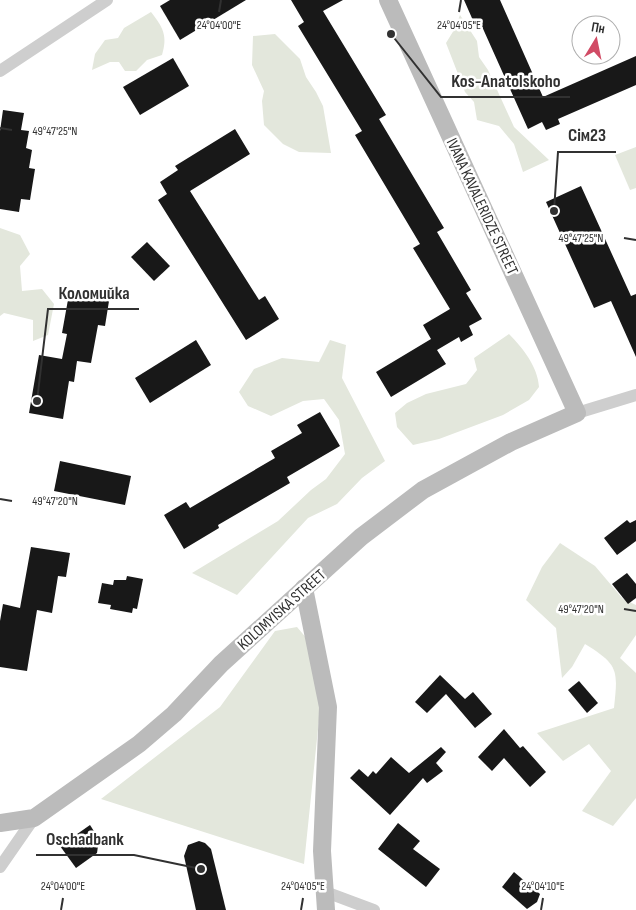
<svg xmlns="http://www.w3.org/2000/svg" width="636" height="910" font-family="'Sofia Sans Condensed',sans-serif">
  <style>
    .green { fill: #e3e7dc }
    .building { fill: #181818 }
    .lines { fill: none; stroke-linecap: round; stroke-linejoin: round }
    .street { stroke: #cecece; stroke-width: 12 }
    .secondary { stroke: #bbb; stroke-width: 18 }
    .ticks { fill: none; stroke: #313131; stroke-width: 2 }
    .labels { text-anchor: middle; stroke-width: 5; stroke-linejoin: round; paint-order: stroke }
    .street-label { font-size: 16px; fill: #313131; stroke: #fff }
    .ticks-label { font-size: 12px; text-anchor: middle; fill: #313131; stroke: #fff; stroke-width: 5; stroke-linejoin: round; paint-order: stroke }
    .leader { fill: none; stroke: #313131; stroke-width: 2 }
    .callout-dot { fill: #313131; stroke: #fff; stroke-width: 2 }
    .callout-label { font-size: 18px; text-anchor: middle; font-weight: bold; fill: #313131; stroke: #fff; stroke-width: 5; stroke-linejoin: round; paint-order: stroke }
  </style>
  <rect width="100%" height="100%" fill="#fff"/>
  <!-- green -->
  <g class="green">
    <path d="M151,12c12,15 17,24 11,43l-15,5 -11,11h-11l-6,-9h-9l-18,8 3,-16 10,-14 13,-2 6,-10z"/>
    <path d="M460,15l17,26 2,16 9,13 26,57 35,33 -26,12 -9,-28 -15,-18 -22,-6 -3,-18 -9,-10 -19,-49 8,-13z"/>
    <path d="M275,34l25,25 6,18 10,15 7,14 8,47 -32,-1 -16,-8 -19,-19 -2,-24 2,-10 -12,-26 1,-29z"/>
    <path d="M636,147v41l-6,2 -15,-35z"/>
    <path d="M0,228l20,7 10,19 -10,12 2,25 20,-2 12,15 -6,31 -15,6v-21l-29,-7 -4,3z"/>
    <path d="M509,334c14,14 29,33 30,53l-10,13 -26,15 -64,24 -26,6 -16,-18 -2,-14 12,-10 19,-9 40,-10 11,-14 -3,-12z"/>
    <path d="M330,340l16,5 -4,33 43,83 -23,17 -25,26 -29,14 -71,77 -45,-22 86,-52 33,-31 15,-11 19,-25 -6,-34 -15,-21 -21,2 -32,15 -23,-10 -9,-14 15,-23 28,-11 37,4z"/>
    <path d="M560,543l35,23 28,33 13,6v30l-16,23 16,15v125l-23,28 -31,-15 29,-40 -22,-27 -26,17 -26,-28 77,-25c4,-38 5,-43 -29,-64l-13,23 -10,11 -6,-50 -30,-28 16,-33z"/>
    <path d="M297,627l11,13 12,70 -16,154 -203,-65 119,-92 55,-76z"/>
  </g>
  <!-- building -->
  <g class="building">
    <path d="M170,0h76l-66,40 -20,-34z"/>
    <path d="M291,0h52l-20,11 63,104 -7,4 65,109 -7,4 34,58 -5,3 16,26 -13,7 4,9 -12,7 -2,-5 -22,13 9,14 -55,33 -15,-25 55,-33 -8,-14 27,-16 -37,-61 7,-4 -65,-109 7,-4 -64,-105 6,-4z"/>
    <path d="M464,0h36l43,97 93,-41v29l-78,34 2,5 -14,6 -4,-8 -14,7 -48,-107 -5,3z"/>
    <path d="M173,58l16,28 -49,29 -17,-28z"/>
    <path d="M3,110l21,3 -3,17 8,1 -3,17 6,2 -3,18 6,1 -5,31 -9,-1 -2,13 -19,-3v-78z"/>
    <path d="M235,129l15,25 -60,37 69,109 6,-4 14,23 -33,21 -88,-140 9,-6 -7,-12 18,-12 -3,-4z"/>
    <path d="M581,186l50,110 5,-2v63l-25,-56 -17,7 -48,-106z"/>
    <path d="M147,242l23,24 -16,15 -23,-24z"/>
    <path d="M69,294l40,7 -4,25 -7,-1 -7,38 -14,-2 -3,21 -5,-1 -6,38 -34,-6 10,-58 23,4 5,-25 -5,-1z"/>
    <path d="M196,340l15,25 -61,38 -15,-25z"/>
    <path d="M320,412l20,34 -53,31 3,6 -72,42 1,3 -35,21 -20,-34 22,-13 4,6 85,-50 -4,-7 31,-18 -5,-8z"/>
    <path d="M60,461l71,15 -6,29 -71,-14z"/>
    <path d="M627,520l3,3 6,-3v21l-19,14 -13,-17z"/>
    <path d="M31,547l39,6 -4,24 -8,-1 -6,37 -15,-3 -10,61 -27,-4v-46l3,-17 17,4z"/>
    <path d="M627,573l9,11v14l-8,6 -16,-20z"/>
    <path d="M127,576l16,3 -6,30 -4,-1 -1,5 -22,-4 1,-4 -13,-2 4,-20 11,2 1,-5h12z"/>
    <path d="M440,675l25,24 8,-7 19,22 -17,14 -29,-34 -19,19 -12,-11z"/>
    <path d="M579,681l19,22 -11,10 -19,-23z"/>
    <path d="M504,729l16,19 3,-2 23,26 -16,15 -26,-29 -12,13 -14,-14z"/>
    <path d="M441,747l5,5 -10,11 7,8 -16,12 -4,-5 -33,37 -40,-37 9,-9 9,8 5,-6 3,3 15,-17 18,16z"/>
    <path d="M398,823l22,18 -7,8 27,20 -14,18 -48,-38z"/>
    <path d="M90,825l9,14 -2,14 -21,15 -16,-22z"/>
    <path d="M199,841l6,2 6,6 15,61h-30l-12,-54 4,-11z"/>
    <path d="M514,872l26,22 -3,8 -10,7 -25,-22z"/>
  </g>
  <g class="lines">
    <!-- street -->
    <g class="street">
      <path d="M0,71l107,-71"/>
      <path d="M577,413l59,-18"/>
      <path d="M0,867l34,-49"/>
      <path d="M323,891l51,19"/>
    </g>
    <!-- secondary -->
    <g class="secondary">
      <path d="M304,588l24,119 -6,144 4,59"/>
      <path d="M0,823l34,-5 105,-74 35,-30 47,-50 140,-127 62,-47 88,-48 66,-29 -189,-413"/>
    </g>
  </g>
  <!-- ticks -->
  <path class="ticks" d="M219,12l2,-12M459,12l2,-12M0,128l12,2M624,238l12,2M0,499l12,2M624,609l12,2M61,910l2,-12M301,910l2,-12M541,910l2,-12"/>
  <g class="labels">
    <!-- street labels -->
    <g class="street-label">
      <text transform="translate(483 206) rotate(65)" y="6">IVANA KAVALERIDZE STREET</text>
      <text transform="translate(281 609) rotate(-42)" y="6">KOLOMYISKA STREET</text>
    </g>
  </g>
  <g class="ticks-label">
    <text x="219" y="29">24°04'00"E</text>
    <text x="459" y="29">24°04'05"E</text>
    <text x="55" y="135">49°47'25"N</text>
    <text x="581" y="242">49°47'25"N</text>
    <text x="55" y="505">49°47'20"N</text>
    <text x="581" y="613">49°47'20"N</text>
    <text x="63" y="890">24°04'00"E</text>
    <text x="303" y="890">24°04'05"E</text>
    <text x="543" y="890">24°04'10"E</text>
  </g>
  <!-- callouts -->
  <path class="leader" d="M391 34L441 97H570M554 211L558 152H616M37 401L48 309H139M201 869L134 855H36"/>
  <g class="callout-dot">
    <circle cx="391" cy="34" r="5"/>
    <circle cx="554" cy="211" r="5"/>
    <circle cx="37" cy="401" r="5"/>
    <circle cx="201" cy="869" r="5"/>
  </g>
  <g class="callout-label">
    <text x="506" y="87">Kos-Anatolskoho</text>
    <text x="587" y="141">Сім23</text>
    <text x="94" y="299">Коломийка</text>
    <text x="85" y="845">Oschadbank</text>
  </g>
  <!-- north arrow -->
  <g transform="translate(596 40) rotate(10)"><circle r="24" fill="#ffffff" stroke="#adadad"/>
  <path d="M0-4L9 19L0 12L-9 19Z" fill="#d14b65"/>
  <text y="-8" font-size="14" font-weight="bold" text-anchor="middle" fill="#313131">Пн</text>
  </g>
</svg>
